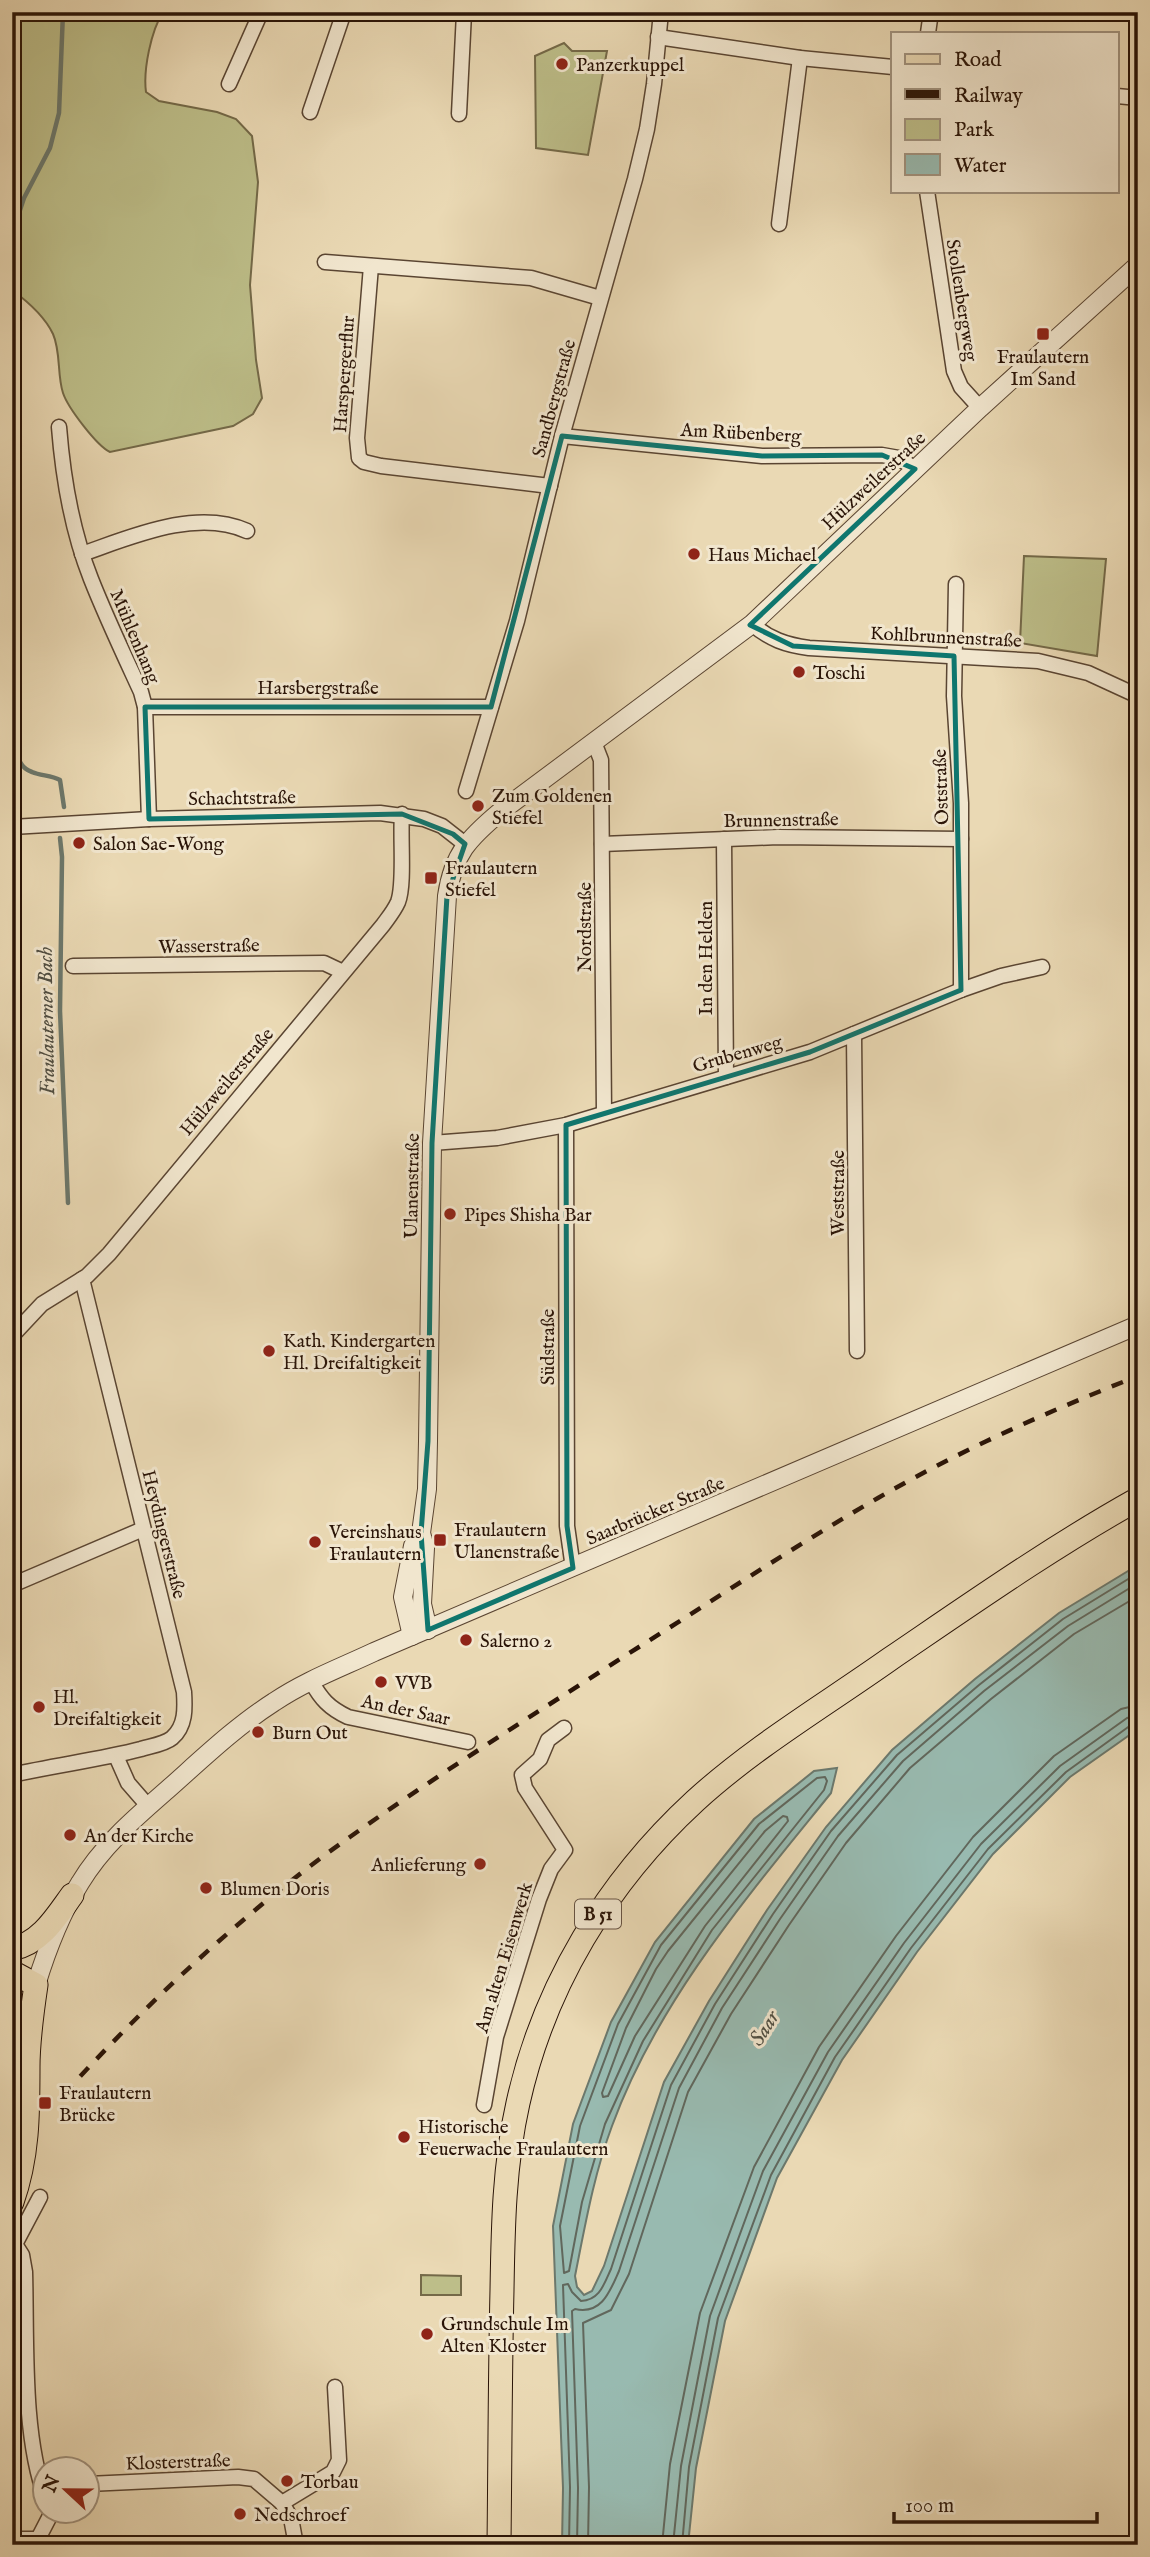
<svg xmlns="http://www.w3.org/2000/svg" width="1150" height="2557" font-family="'IM FELL English',serif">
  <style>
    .green { fill: #bdbe89; stroke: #746948; stroke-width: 2 }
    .water { fill: #98bab0; stroke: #6c786c; stroke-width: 2 }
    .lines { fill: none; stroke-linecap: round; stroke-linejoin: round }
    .shore { stroke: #61675c; stroke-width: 2 }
    .stream { stroke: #6c786c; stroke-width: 4.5 }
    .minor-casing { stroke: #5a4532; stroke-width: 17 }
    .tertiary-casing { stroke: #5a4532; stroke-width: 20 }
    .primary-casing { stroke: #2a1407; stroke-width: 25 }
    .minor { stroke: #f1e6ce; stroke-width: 14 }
    .tertiary { stroke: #f1e6ce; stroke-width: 18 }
    .primary { stroke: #ead9b4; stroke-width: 23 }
    .rail { stroke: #2a1407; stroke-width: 4.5; stroke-dasharray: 12 12; stroke-linecap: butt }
    .marked { fill: none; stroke: #0f766e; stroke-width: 5; stroke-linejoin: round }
    .poi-dot { fill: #8f2418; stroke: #f1e6ce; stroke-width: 2.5 }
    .labels { text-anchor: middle; stroke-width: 6; stroke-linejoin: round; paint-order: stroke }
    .shield { fill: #f1e6ce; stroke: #665343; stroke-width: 2 }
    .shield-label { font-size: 18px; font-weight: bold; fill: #2a1407 }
    .poi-label { font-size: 19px; fill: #2a1407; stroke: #f1e6ce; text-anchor: start }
    .street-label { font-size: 19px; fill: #2a1407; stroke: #f1e6ce }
    .water-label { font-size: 21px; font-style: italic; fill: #504e42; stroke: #f1e6ce }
  </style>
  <rect width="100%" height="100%" fill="#ead9b4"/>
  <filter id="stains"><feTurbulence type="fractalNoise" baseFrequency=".00286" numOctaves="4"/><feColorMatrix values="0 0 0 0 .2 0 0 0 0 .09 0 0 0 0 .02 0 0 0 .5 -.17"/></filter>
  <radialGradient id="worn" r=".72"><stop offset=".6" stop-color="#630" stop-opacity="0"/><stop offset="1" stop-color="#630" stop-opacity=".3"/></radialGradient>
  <!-- green -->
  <g class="green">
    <path d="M12,12h151c-12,19 -20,58 -17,80l13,9 58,11 19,7 16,17 6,46 -8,103 6,75 6,38 -9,16 -20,12 -123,26c-13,-6 -42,-44 -47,-59 -6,-18 -2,-41 -10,-59 -8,-17 -26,-33 -41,-44z"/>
    <path d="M564,43l8,8h35l-19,104 -52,-7 -1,-92z"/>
    <path d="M1024,556l82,3 -9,97 -77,-13z"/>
    <path d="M421,2275l40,1v19h-40z"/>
  </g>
  <!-- water -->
  <path class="water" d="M1138,1565v164l-68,48 -77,77 -76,98 -75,108 -65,118 -52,143 -29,147 -8,77h-126l1,-57 -10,-262 20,-102 38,-102 44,-80 99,-123 60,-48 23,-3 -6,25c-83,103 -173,207 -219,333 -18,48 -27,100 -37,150l2,11 7,8 8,-4 12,-25 60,-184 45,-81 58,-91 59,-83 66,-77 83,-71 84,-66z"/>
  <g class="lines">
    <!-- shore -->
    <g class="shore">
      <path d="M825,1777l2,4 -3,9 -112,140 -69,111 -38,83 -23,78 -13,69 -5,2 -4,-47 20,-100 38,-102 43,-79 98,-121 58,-46z"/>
      <path d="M783,1816l4,1 1,4 -83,105 -70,110 -27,60 -5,1 -1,-4 24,-65 30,-59 12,-18 97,-120z"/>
      <path d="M569,2545l1,-58 -7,-202 5,-1 4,8 9,9c19,-1 23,-17 30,-32l60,-184 44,-81 58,-90 58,-83 66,-76 82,-70 84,-66 75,-46"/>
      <path d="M577,2545l1,-57 -6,-177 3,-2c27,6 35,-18 44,-38l60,-183 43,-80 58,-89 58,-83 65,-75 81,-70 84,-65 70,-43"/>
      <path d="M588,2545l1,-58 -6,-164 28,-13 18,-36 59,-182 43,-78 58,-89 57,-82 64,-75 81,-69 83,-65 64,-38"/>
      <path d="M662,2545l8,-81 30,-151 54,-146 65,-120 77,-111 77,-99 81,-81 67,-47 17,-4"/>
      <path d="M673,2545l8,-79 29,-150 53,-145 65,-119 76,-109 77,-99 79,-78 67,-48 11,-3"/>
      <path d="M682,2545l7,-78 29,-149 53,-143 64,-118 76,-109 77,-99 78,-77 65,-47 7,-1"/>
    </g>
    <!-- stream -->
    <g class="stream">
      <path d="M12,234l12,-36 26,-50 9,-35 4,-101"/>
      <path d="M12,715c2,19 -1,50 20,57 9,4 19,3 28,8l4,27"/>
      <path d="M60,838l2,19 -2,154 8,192"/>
    </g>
    <!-- minor casing -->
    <g class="minor-casing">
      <g id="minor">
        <path d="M440,12h29"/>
        <path d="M928,33l3,-21"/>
        <path d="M658,37l142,21 93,9"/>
        <path d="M229,84l32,-72"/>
        <path d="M1117,96l21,2"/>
        <path d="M310,112l34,-100"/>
        <path d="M459,114l5,-101"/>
        <path d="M927,191l27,180 7,16 19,21"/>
        <path d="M779,224l21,-166"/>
        <path d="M325,262l206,16 69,20"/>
        <path d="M371,266l-14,172 2,20 5,4 17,4 169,20"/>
        <path d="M59,427c4,51 13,104 32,152 15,38 33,76 50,113l4,15 4,112"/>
        <path d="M562,436l200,20 120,-1 17,3 16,11"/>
        <path d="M82,554c49,-17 114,-46 165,-23"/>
        <path d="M956,584l-2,112 7,107v187"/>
        <path d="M752,624c17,15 34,21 57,24l229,13 50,12 50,23"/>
        <path d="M145,707h346"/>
        <path d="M594,742l7,18 3,353"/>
        <path d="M466,791l51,-170 45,-185 73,-257 12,-50 7,-45 7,-72"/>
        <path d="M12,827l137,-8 231,-6 44,6 18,7 23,18"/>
        <path d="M724,839l2,238"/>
        <path d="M602,844l176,-7 183,2"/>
        <path d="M73,966l251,-3 19,9"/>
        <path d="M854,1034l3,317"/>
        <path d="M566,1125l1,401 6,42"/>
        <path d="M432,1143l65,-5 69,-13 244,-73 151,-62 40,-14 41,-9"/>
        <path d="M12,1336l30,-32 45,-28 22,-22 274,-329c5,-7 11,-14 15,-23 7,-18 2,-64 4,-88"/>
        <path d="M12,1585l131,-56"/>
        <path d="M311,1681c10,18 18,27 37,36l120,25"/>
        <path d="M116,1756l12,27 20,23"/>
        <path d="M12,1775c43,-10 87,-15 129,-26 10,-3 24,-5 31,-11 14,-12 13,-30 12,-46l-102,-413"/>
        <path d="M484,2105l12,-68 43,-138 12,-30 14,-19 -40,-62 -3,-13 18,-16 8,-19 16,-12"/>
        <path d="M15,2244l7,11 3,17c2,69 -3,163 21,227"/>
        <path d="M12,2250l28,-53"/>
        <path d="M88,2484l150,-7 16,2 28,24 51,-31 6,-12 -4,-73"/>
        <path d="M282,2503l9,15 5,27"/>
        <path d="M12,2539h26l9,6"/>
        <path d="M38,2539l14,-27"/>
      </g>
    </g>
    <!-- tertiary casing -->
    <g class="tertiary-casing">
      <g id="tertiary">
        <path d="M428,1630l-6,-26 3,-56 -4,-15 6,-44 1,-48 4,-298 15,-247c6,-42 22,-58 53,-84l252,-188 228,-216 158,-143"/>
        <path d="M412,1636l-9,-39 10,-51 8,-13"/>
        <path d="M36,1985c11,-36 24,-70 44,-102 22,-37 55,-65 87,-93 35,-31 68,-63 107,-88 31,-21 66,-34 100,-50l764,-327"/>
      </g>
    </g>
    <!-- primary casing -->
    <g class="primary-casing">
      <g id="primary">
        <path d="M12,1949c29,-6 44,-32 60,-54"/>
        <path d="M12,1972l24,13c-4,27 -8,54 -8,82 0,47 0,90 -16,135"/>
        <path d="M499,2545c1,-85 1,-170 3,-255 1,-63 2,-125 16,-187 26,-117 89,-221 177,-302 59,-54 130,-96 195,-142 81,-55 162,-112 248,-160"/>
      </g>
    </g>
    <!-- minor -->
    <use href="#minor" class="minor"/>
    <!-- tertiary -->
    <use href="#tertiary" class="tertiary"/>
    <!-- primary -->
    <use href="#primary" class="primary"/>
    <!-- rail -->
    <path class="rail" d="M64,2094c81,-89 169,-171 265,-242 95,-69 195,-131 294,-195 85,-53 168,-109 255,-159 83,-48 171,-87 260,-122"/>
  </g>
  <!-- marked area -->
  <path class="marked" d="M562,436l200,20 120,-1 33,14 -165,156 43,21 161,10 7,334 -151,62 -244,73 1,401 6,42 -145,62 -7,-97 7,-92 4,-298 15,-247 18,-52 -12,-10 -51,-20 -253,5 -4,-112h346z"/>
  <!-- markers -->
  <g class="poi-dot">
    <circle cx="562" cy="64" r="7"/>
    <rect x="1036" y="327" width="14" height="14" rx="3.5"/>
    <circle cx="694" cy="554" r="7"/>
    <circle cx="799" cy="672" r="7"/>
    <circle cx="478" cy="806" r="7"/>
    <circle cx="79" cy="843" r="7"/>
    <rect x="424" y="871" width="14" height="14" rx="3.5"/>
    <circle cx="450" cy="1214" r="7"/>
    <circle cx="269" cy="1351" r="7"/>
    <rect x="433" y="1533" width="14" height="14" rx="3.5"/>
    <circle cx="315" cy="1542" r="7"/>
    <circle cx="466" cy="1640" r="7"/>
    <circle cx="381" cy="1682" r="7"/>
    <circle cx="39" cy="1707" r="7"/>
    <circle cx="258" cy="1732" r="7"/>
    <circle cx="70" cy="1835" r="7"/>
    <circle cx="480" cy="1864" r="7"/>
    <circle cx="206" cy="1888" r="7"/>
    <rect x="38" y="2096" width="14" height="14" rx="3.5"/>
    <circle cx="404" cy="2137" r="7"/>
    <circle cx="427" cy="2334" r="7"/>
    <circle cx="287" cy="2481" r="7"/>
    <circle cx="240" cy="2514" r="7"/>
  </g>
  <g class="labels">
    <!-- shield labels -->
    <rect class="shield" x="575" y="1899.5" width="46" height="29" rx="5"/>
    <g class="shield-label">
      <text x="598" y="1920">B 51</text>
    </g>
    <!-- poi labels -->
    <g class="poi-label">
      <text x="576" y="71">Panzerkuppel</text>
      <text x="1043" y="363" text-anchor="middle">Fraulautern<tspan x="1043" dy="22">Im Sand</tspan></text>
      <text x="708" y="561">Haus Michael</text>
      <text x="813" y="679">Toschi</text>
      <text x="492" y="802">Zum Goldenen<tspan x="492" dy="22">Stiefel</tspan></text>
      <text x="93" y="850">Salon Sae-Wong</text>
      <text x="445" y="874">Fraulautern<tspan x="445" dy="22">Stiefel</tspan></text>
      <text x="464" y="1221">Pipes Shisha Bar</text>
      <text x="283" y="1347">Kath. Kindergarten<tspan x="283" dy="22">Hl. Dreifaltigkeit</tspan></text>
      <text x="454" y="1536">Fraulautern<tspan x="454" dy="22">Ulanenstraße</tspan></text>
      <text x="329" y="1538">Vereinshaus<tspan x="329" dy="22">Fraulautern</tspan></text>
      <text x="480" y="1647">Salerno 2</text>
      <text x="395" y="1689">VVB</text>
      <text x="53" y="1703">Hl.<tspan x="53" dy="22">Dreifaltigkeit</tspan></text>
      <text x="272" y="1739">Burn Out</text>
      <text x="84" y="1842">An der Kirche</text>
      <text x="466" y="1871" text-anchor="end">Anlieferung</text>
      <text x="220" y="1895">Blumen Doris</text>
      <text x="59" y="2099">Fraulautern<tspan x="59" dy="22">Brücke</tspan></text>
      <text x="418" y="2133">Historische<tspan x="418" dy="22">Feuerwache Fraulautern</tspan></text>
      <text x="441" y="2330">Grundschule Im<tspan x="441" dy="22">Alten Kloster</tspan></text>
      <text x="301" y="2488">Torbau</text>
      <text x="254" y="2521">Nedschroef</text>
    </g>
    <!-- street labels -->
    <g class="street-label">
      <text transform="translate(963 300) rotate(81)" y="7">Stollenbergweg</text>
      <text transform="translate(343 374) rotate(-86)" y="7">Harspergerflur</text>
      <text transform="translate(553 398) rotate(-75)" y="7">Sandbergstraße</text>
      <text transform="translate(741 432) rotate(3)" y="7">Am Rübenberg</text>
      <text transform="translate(873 480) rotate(-43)" y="7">Hülzweilerstraße</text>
      <text transform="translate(136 636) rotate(67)" y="7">Mühlenhang</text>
      <text transform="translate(946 636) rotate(3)" y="7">Kohlbrunnenstraße</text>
      <text x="318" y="694">Harsbergstraße</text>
      <text transform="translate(940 787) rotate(-92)" y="7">Oststraße</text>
      <text transform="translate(242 797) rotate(-1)" y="7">Schachtstraße</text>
      <text transform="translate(781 819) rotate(-1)" y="7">Brunnenstraße</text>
      <text transform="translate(584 927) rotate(-90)" y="7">Nordstraße</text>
      <text transform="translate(209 945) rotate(-1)" y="7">Wasserstraße</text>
      <text transform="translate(705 958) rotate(-90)" y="7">In den Helden</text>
      <text transform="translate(737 1053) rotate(-16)" y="7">Grubenweg</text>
      <text transform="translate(226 1081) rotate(-50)" y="7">Hülzweilerstraße</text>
      <text transform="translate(411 1186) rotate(-89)" y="7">Ulanenstraße</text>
      <text transform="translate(837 1193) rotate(-90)" y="7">Weststraße</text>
      <text transform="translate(547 1347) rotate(-90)" y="7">Südstraße</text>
      <text transform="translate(655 1510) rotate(-23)" y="7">Saarbrücker Straße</text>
      <text transform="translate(165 1534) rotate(76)" y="7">Heydingerstraße</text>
      <text transform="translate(406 1709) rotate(12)" y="7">An der Saar</text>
      <text transform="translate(503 1957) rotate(-73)" y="7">Am alten Eisenwerk</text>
      <text transform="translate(178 2461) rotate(-2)" y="7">Klosterstraße</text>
    </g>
    <!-- water labels -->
    <g class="water-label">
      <text transform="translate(46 1021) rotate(-91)" y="7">Fraulauterner Bach</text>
      <text transform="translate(764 2028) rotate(-58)" y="7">Saar</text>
    </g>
  </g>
  <!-- margin -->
  <rect width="1150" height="2557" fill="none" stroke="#ead9b4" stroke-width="42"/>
  <rect x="14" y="14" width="1122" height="2529" fill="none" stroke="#2a1407" stroke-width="3.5"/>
  <rect x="21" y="21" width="1108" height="2515" fill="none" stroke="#2a1407" stroke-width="2"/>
  <!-- legend -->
  <rect x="891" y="32" width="228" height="161" fill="#f1e6ce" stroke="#a1927e" stroke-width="2"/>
  <rect x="905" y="54" width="35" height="10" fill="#ead9b4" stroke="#a1927e" stroke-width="2"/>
  <text x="954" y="66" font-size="21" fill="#2a1407">Road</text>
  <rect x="905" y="89" width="35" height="10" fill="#2a1407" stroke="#a1927e" stroke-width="2"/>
  <text x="954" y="102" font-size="21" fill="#2a1407">Railway</text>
  <rect x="905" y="119" width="35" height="21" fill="#bdbe89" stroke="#a1927e" stroke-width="2"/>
  <text x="954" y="136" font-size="21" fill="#2a1407">Park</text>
  <rect x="905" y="154" width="35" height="21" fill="#98bab0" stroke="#a1927e" stroke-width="2"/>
  <text x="954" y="172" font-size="21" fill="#2a1407">Water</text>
  <!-- north arrow -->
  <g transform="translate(66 2490) rotate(292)"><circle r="33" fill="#f1e6ce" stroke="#a1927e" stroke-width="2"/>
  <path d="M0-5L12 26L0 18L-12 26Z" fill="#8f2418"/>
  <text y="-10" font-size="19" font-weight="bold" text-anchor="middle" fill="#2a1407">N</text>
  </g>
  <!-- scale -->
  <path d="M894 2512v10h203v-10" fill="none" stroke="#2a1407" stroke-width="3.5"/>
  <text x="905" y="2512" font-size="21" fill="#2a1407" stroke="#f1e6ce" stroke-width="5" paint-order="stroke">100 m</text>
  <rect width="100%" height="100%" filter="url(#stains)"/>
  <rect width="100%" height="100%" fill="url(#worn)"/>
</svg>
